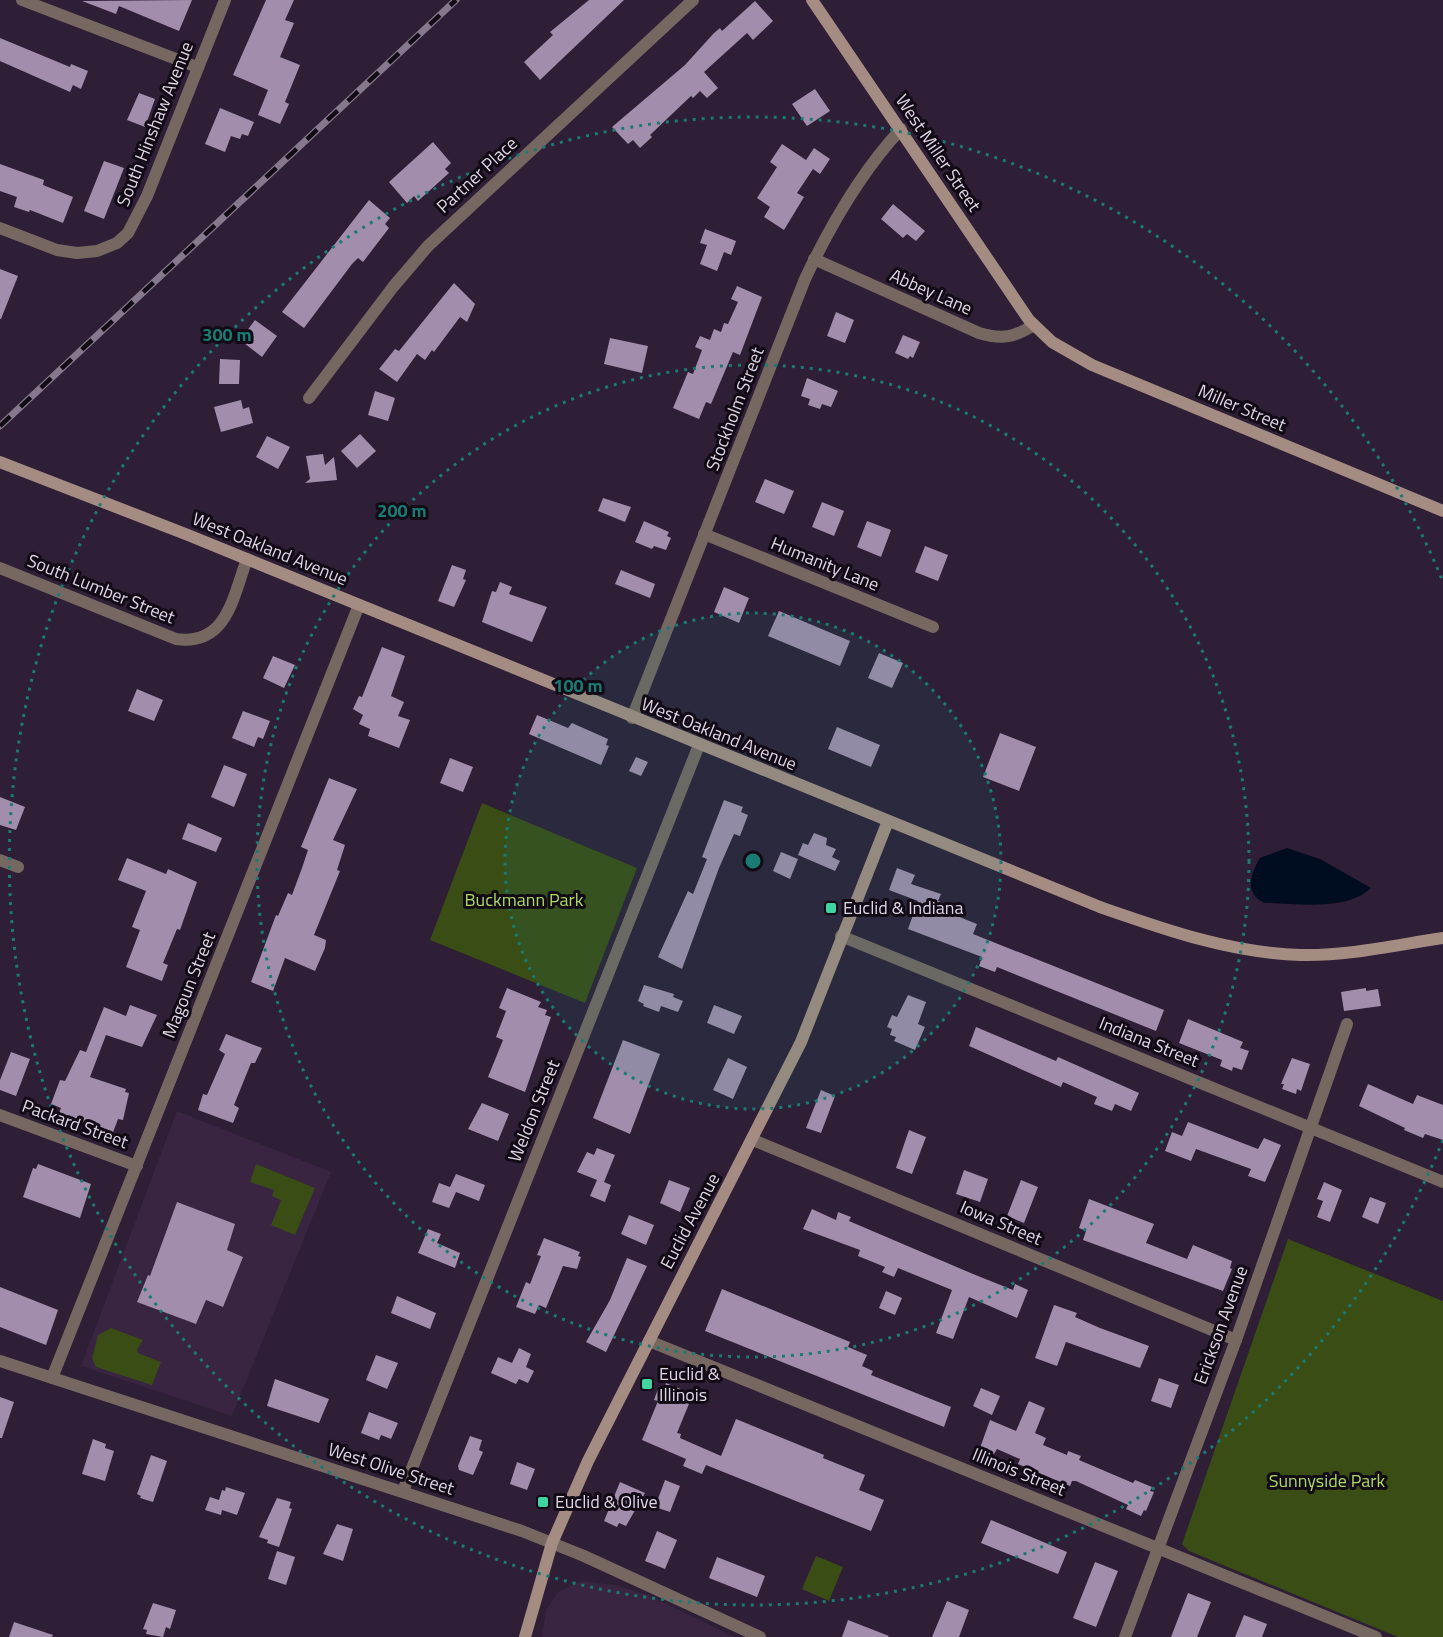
<svg xmlns="http://www.w3.org/2000/svg" width="1443" height="1637" font-family="'Titillium Web',sans-serif">
  <style>
    .built { fill: #392542 }
    .green { fill: #394d15 }
    .water { fill: #000d20 }
    .building { fill: #a28eac }
    .lines { fill: none; stroke-linecap: round; stroke-linejoin: round }
    .street { stroke: #766761; stroke-width: 12 }
    .secondary { stroke: #a58c82; stroke-width: 12 }
    .rail-casing { stroke: #86788d; stroke-width: 7 }
    .rail { stroke: #120b16; stroke-width: 4.5; stroke-dasharray: 14; stroke-linecap: butt }
    .ring { fill: none; stroke: #197b74; stroke-width: 3; stroke-dasharray: 3 6 }
    .poi-dot { fill: #3fd4a2; stroke: #120b16; stroke-width: 2 }
    .labels { text-anchor: middle; stroke-width: 6; stroke-linejoin: round; paint-order: stroke }
    .street-label { font-size: 18px; fill: #dfd5e5; stroke: #120b16 }
    .park-label { font-size: 18px; fill: #acd960; stroke: #120b16 }
    .poi-label { font-size: 18px; fill: #dfd5e5; stroke: #120b16; text-anchor: start }
    .centre { fill: #197b74; stroke: #120b16; stroke-width: 3 }
    .ring-label { font-size: 18px; text-anchor: middle; font-weight: bold; fill: #197b74; stroke: #120b16; stroke-width: 6; stroke-linejoin: round; paint-order: stroke }
  </style>
  <rect width="100%" height="100%" fill="#2e1e36"/>
  <!-- built -->
  <g class="built">
    <path d="M177,1111l154,61 -99,244 -151,-50z"/>
    <path d="M581,1581l34,4 33,10 87,42h-193l4,-27 12,-18z"/>
  </g>
  <!-- green -->
  <g class="green">
    <path d="M482,803l155,65 -52,135 -155,-63z"/>
    <path d="M256,1164l59,24 -20,47 -24,-10 10,-25 -9,-4 2,-6 -24,-8z"/>
    <path d="M1288,1239l155,62v336h-45l-209,-86 -7,-7z"/>
    <path d="M111,1328l32,12 -6,10 1,3 23,9 -9,23 -56,-18 -4,-9 6,-23z"/>
    <path d="M816,1556l27,11 -14,34 -27,-12z"/>
  </g>
  <!-- water -->
  <path class="water" d="M1287,848l33,11 51,29c-26,24 -73,15 -106,15 -21,-9 -15,-28 -5,-45z"/>
  <!-- building -->
  <g class="building">
    <path d="M192,0l-13,31 -60,-25 -3,8 -34,-13z"/>
    <path d="M266,0h28l-9,20 9,3 -14,34 20,8 -15,37 4,2 -9,20 -22,-9 10,-25 -35,-15z"/>
    <path d="M589,0h35l-84,80 -16,-18 29,-27 -3,-3z"/>
    <path d="M755,1l18,20 -20,19 -6,-7 -43,39 14,16 -11,10 -7,-7 -7,7 -2,-2 -41,39 2,2 -12,11 -7,-8 -5,4 -16,-17 73,-62 29,-32 6,-5 2,3z"/>
    <path d="M0,38l70,29 1,-3 17,7 -7,18 -8,-4 -3,7 -70,-31z"/>
    <path d="M815,89l15,22 -23,15 -15,-22z"/>
    <path d="M139,93l16,6 -10,28 -18,-7z"/>
    <path d="M220,108l34,14 -6,14 -6,-2 -2,5 -9,-3 -6,16 -20,-8z"/>
    <path d="M433,142l18,21 -6,6 4,4 -31,28 -4,-5 -7,7 -18,-21z"/>
    <path d="M782,144l24,16 8,-12 16,11 -10,15 -7,-5 -16,24 7,4 -20,33 -20,-13 6,-10 -13,-9 20,-31 -7,-5z"/>
    <path d="M104,161l20,7 -20,51 -20,-8z"/>
    <path d="M0,164l44,16 -1,5 30,12 -10,26 -33,-13 -1,2 -15,-5 3,-10 -17,-6z"/>
    <path d="M369,200l21,18 -5,6 4,4 -26,34 -5,-4 -6,6 -48,64 -22,-16z"/>
    <path d="M893,204l32,27 -9,10 -9,-7 -4,4 -22,-19z"/>
    <path d="M705,229l31,12 -5,14 -7,-3 -7,19 -17,-7 7,-19 -7,-2z"/>
    <path d="M0,269l18,7 -17,43h-1z"/>
    <path d="M454,283l21,21 -8,18 -7,-5 -26,35 -2,-2 -7,10 -8,-6 -20,28 -18,-13 16,-20 4,2z"/>
    <path d="M737,286l25,11 -22,58 -7,-3 -22,52 -5,-2 -7,17 -26,-11 15,-36 5,2 9,-24 -7,-3 5,-11 10,4 4,-11 7,3 3,-9 4,1 10,-22 -7,-3z"/>
    <path d="M836,312l18,8 -9,23 -18,-7z"/>
    <path d="M255,320l22,16 -15,21 -22,-17z"/>
    <path d="M903,335l17,7 -7,16 -3,-2 -2,3 -13,-6z"/>
    <path d="M610,338l38,8 -6,27 -38,-9z"/>
    <path d="M220,359l20,1 -1,24h-20z"/>
    <path d="M807,378l31,13 -7,16 -9,-3 -2,5 -12,-4 2,-6 -9,-3z"/>
    <path d="M375,391l20,7 -7,23 -20,-6z"/>
    <path d="M241,400l2,9 6,-2 4,16 -32,9 -7,-25z"/>
    <path d="M360,434l16,17 -19,17 -16,-17z"/>
    <path d="M267,436l23,11 -12,22 -22,-12z"/>
    <path d="M323,454l2,11 9,-8 3,23 -32,3 5,-4 -4,-23z"/>
    <path d="M765,479l29,12 -10,23 -29,-12z"/>
    <path d="M603,498l28,9 -6,15 -27,-11z"/>
    <path d="M822,502l22,9 -10,25 -22,-9z"/>
    <path d="M644,521l25,11 -2,4 4,2 -5,12 -12,-4 -2,3 -17,-7z"/>
    <path d="M867,521l24,9 -10,27 -24,-10z"/>
    <path d="M925,546l23,9 -10,26 -23,-9z"/>
    <path d="M452,565l14,5 -3,9 3,1 -12,27 -16,-6z"/>
    <path d="M621,570l34,14 -5,14 -35,-14z"/>
    <path d="M500,582l12,5 -3,7 38,13 -15,35 -50,-20 10,-31 4,1z"/>
    <path d="M724,587l25,11 -10,25 -25,-11z"/>
    <path d="M779,611l71,30 -10,25 -72,-30z"/>
    <path d="M382,647l23,9 -14,40 13,6 -6,14 12,4 -11,28 -31,-12 2,-7 -11,-5 4,-9 -10,-6 6,-13 3,1z"/>
    <path d="M879,653l24,10 -11,25 -24,-10z"/>
    <path d="M273,656l22,9 -11,23 -21,-10z"/>
    <path d="M137,689l26,11 -9,21 -26,-10z"/>
    <path d="M243,711l27,10 -7,18 -5,-2 -4,10 -22,-9z"/>
    <path d="M537,715l31,13 4,-5 36,16 -2,6 3,1 -8,19 -72,-31z"/>
    <path d="M837,727l43,18 -9,22 -43,-18z"/>
    <path d="M1000,733l36,14 -17,44 -36,-14z"/>
    <path d="M636,757l12,5 -7,14 -12,-5z"/>
    <path d="M450,758l23,9 -10,25 -23,-9z"/>
    <path d="M224,765l23,9 -13,33 -23,-10z"/>
    <path d="M329,778l28,11 -24,51 12,5 -8,25 3,1 -26,64 12,5 -1,8 -10,23 -30,-13 -12,33 -22,-9 25,-67 2,1 10,-23 4,2 10,-27 6,-18 -7,-3z"/>
    <path d="M0,797l25,10 -9,23 -16,-5z"/>
    <path d="M724,800l19,7 -2,5 7,3 -8,21 -6,-2 -15,34 -37,101 -24,-12 30,-66 5,3 14,-35 -5,-2z"/>
    <path d="M188,823l34,15 -6,14 -34,-13z"/>
    <path d="M814,833l13,5 -1,7 10,4 -4,8 8,4 -5,10 -37,-16 5,-12 5,2z"/>
    <path d="M781,852l17,7 -8,20 -17,-8z"/>
    <path d="M127,858l39,16 2,-5 29,13 -17,48 -3,-1 -14,34 5,2 -6,16 -36,-14 14,-37 -8,-3 14,-36 -28,-11z"/>
    <path d="M897,868l18,7 -4,9 30,10 -3,7 6,2 -2,7 35,14 -4,10 191,76 -8,21 -159,-64 -2,5 -16,-6 3,-9 -74,-28 10,-28 -29,-11z"/>
    <path d="M644,985l30,9 -1,3 10,4 -5,11 -17,-6 -2,6 -16,-6 1,-2 -6,-3z"/>
    <path d="M507,988l34,14 -3,5 9,3 -2,5 6,2 -26,75 -37,-15 15,-37 -7,-3 10,-26 -7,-3z"/>
    <path d="M1366,988v3l12,-2 3,17 -37,5 -3,-19z"/>
    <path d="M908,995l18,7 -8,22 7,3 -10,23 -21,-9 2,-4 -6,-2 2,-6 -5,-2 5,-12 5,2z"/>
    <path d="M130,1005l27,10 -15,32 -36,-12 -16,42 36,12 -1,3 4,1 -6,27 -5,-1 -6,16 -53,-22 2,-5 -10,-4 9,-24 5,1 15,-31 6,2 18,-45 22,9z"/>
    <path d="M714,1005l28,11 -8,18 -27,-11z"/>
    <path d="M1188,1019l55,23 -3,6 9,3 -7,19 -9,-3 -1,4 -12,-5 2,-6 -43,-17z"/>
    <path d="M976,1027l80,34 2,-4 81,36 -8,18 -16,-7 -3,7 -18,-7 3,-7 -34,-15 -2,5 -92,-41z"/>
    <path d="M226,1034l36,14 -7,15h-4l-17,42 5,3 -6,15 -35,-13 5,-16 4,1 18,-41 -6,-4z"/>
    <path d="M623,1040l37,14 -30,80 -37,-16z"/>
    <path d="M11,1052l19,7 -14,37 -16,-6v-10z"/>
    <path d="M728,1058l19,9 -14,32 -20,-9z"/>
    <path d="M1292,1058l18,6 -9,27 -4,-2 -1,5 -14,-5 2,-5h-3z"/>
    <path d="M1368,1084l45,20 4,-9 26,10v35l-18,-6 -2,4 -19,-8 1,-2 -46,-22z"/>
    <path d="M821,1090l14,6 -14,37 -15,-5z"/>
    <path d="M482,1103l27,11 -11,27 -30,-12z"/>
    <path d="M1188,1122l70,27 6,-11 17,7 -16,37 -17,-6 3,-7 -55,-20 -5,12 -26,-10 7,-19 10,4z"/>
    <path d="M909,1130l17,7 -14,37 -16,-6z"/>
    <path d="M597,1148l18,7 -11,27 7,3 -6,17 -15,-6 7,-16 -20,-8 10,-20 7,3z"/>
    <path d="M38,1164l53,20 -11,34 -57,-21 10,-29 3,1z"/>
    <path d="M964,1170l24,9 -8,23 -24,-8z"/>
    <path d="M456,1174l29,11 -6,16 -23,-9 -7,16 -17,-6 7,-19 11,4z"/>
    <path d="M669,1180l21,8 -10,24 -20,-9z"/>
    <path d="M1021,1180l17,7 -14,36 -17,-7z"/>
    <path d="M1324,1182l18,8 -12,32 -13,-5 6,-16 -6,-2z"/>
    <path d="M1370,1197l16,6 -8,21 -16,-7z"/>
    <path d="M1089,1199l65,25 -8,19 41,16 6,-14 39,16 -2,7 2,1 -9,22 -140,-51 3,-9 -7,-3z"/>
    <path d="M177,1202l58,22 -8,26 16,7 -20,50 -17,-7 -10,24 -59,-22 11,-27 2,1z"/>
    <path d="M812,1209l24,11 2,-8 13,5 -2,4 124,53 40,16 2,-6 13,6 -11,28 -48,-21 -16,42 -17,-6 16,-43 -54,-22 -4,9 -12,-5 3,-5 -27,-11 2,-6 -57,-21z"/>
    <path d="M629,1215l25,10 -8,20 -25,-11z"/>
    <path d="M428,1229l13,5 -4,9 23,10 -5,15 -37,-15z"/>
    <path d="M544,1238l36,14 -2,4 3,1 -4,12 -14,-3 -17,42 -7,-3 -4,9 -19,-7 10,-25 4,2 11,-28 -4,-1z"/>
    <path d="M627,1258l20,8 -41,86 -20,-10 24,-42z"/>
    <path d="M0,1287l58,23 -12,35 -46,-18z"/>
    <path d="M722,1289l128,53 -2,5 19,8 -5,11 11,5 -2,4 80,32 -7,20 -239,-96z"/>
    <path d="M886,1291l16,7 -7,17 -16,-7z"/>
    <path d="M397,1296l39,17 -6,16 -39,-16z"/>
    <path d="M1054,1305l23,8 -2,4 25,11 49,18 -9,22 -74,-26 -9,24 -22,-8z"/>
    <path d="M519,1348l12,6 -5,13 8,4 -6,12 -9,-4 -3,5 -25,-11 7,-16 14,6z"/>
    <path d="M376,1355l22,8 -11,26 -21,-9z"/>
    <path d="M1159,1378l20,7 -8,23 -20,-7z"/>
    <path d="M275,1379l54,20 -10,24 -52,-17z"/>
    <path d="M666,1383l27,11 -16,39 4,1 -1,4 41,18 15,-37 88,36 -1,3 42,17 -6,15 25,10 -13,31 -165,-66 -4,9 -19,-8 3,-7 -44,-19 16,-39 -4,-1 5,-14 6,2z"/>
    <path d="M981,1388l19,8 -8,19 -19,-9z"/>
    <path d="M0,1397l14,5 -12,36h-2z"/>
    <path d="M1029,1401l16,7 -10,25 11,5 -3,7 24,10 1,-4 13,5 -2,4 54,23 2,-3 17,7 -2,4 4,1 -8,19 -2,-1 -3,6 -15,-7 2,-4 -52,-24h-4l-2,5 -52,-22 2,-5 -23,-10 -3,5 -14,-6 10,-28 26,11z"/>
    <path d="M369,1412l29,11 -7,16 -10,-4 -2,5 -18,-7z"/>
    <path d="M470,1436l12,4 -3,10 4,2 -10,23 -14,-5 -1,-4z"/>
    <path d="M93,1439l13,5 -1,4 9,3 -9,30 -23,-7z"/>
    <path d="M151,1455l16,6 -14,41 -13,-4 1,-2 -4,-2z"/>
    <path d="M517,1462l18,7 -8,21 -17,-6z"/>
    <path d="M665,1480l15,6 -10,26 -15,-5z"/>
    <path d="M620,1482l25,11 -19,33 -7,-3 -2,4 -13,-6z"/>
    <path d="M226,1487l19,6 -8,22 -15,-5 -1,5 -16,-5 5,-13 9,3 3,-10 3,1z"/>
    <path d="M277,1498l14,4 -2,6 3,1 -13,38 -12,-4 1,-3 -9,-3z"/>
    <path d="M991,1520l76,32 -9,22 -77,-31z"/>
    <path d="M337,1524l16,5 -10,32 -20,-7z"/>
    <path d="M657,1531l20,9 -12,29 -20,-8z"/>
    <path d="M277,1551l18,6 -9,28 -18,-6z"/>
    <path d="M717,1557l48,19 -8,21 -48,-19z"/>
    <path d="M1095,1562l23,9 -22,56 -23,-9z"/>
    <path d="M1188,1593l23,9 -14,35h-26z"/>
    <path d="M947,1601l22,9 -10,27h-27z"/>
    <path d="M153,1603l23,7 -6,19 -4,-2 -3,10 -17,-3 1,-4 -4,-1z"/>
    <path d="M1244,1615l23,9 -5,13h-27z"/>
    <path d="M848,1620l41,16 -1,1h-46z"/>
    <path d="M14,1622l39,13 -1,2h-43z"/>
  </g>
  <g class="lines">
    <!-- street -->
    <g class="street">
      <path d="M22,0l175,67"/>
      <path d="M0,228l57,22 20,3 20,-2 20,-8 11,-10 19,-37 78,-196"/>
      <path d="M814,259l165,74c23,7 36,4 55,-8"/>
      <path d="M309,398l84,-111 35,-41 265,-246"/>
      <path d="M704,534l229,93"/>
      <path d="M0,568l176,71c51,7 57,-42 71,-80"/>
      <path d="M632,718l173,-439c25,-53 56,-107 96,-150"/>
      <path d="M0,860l18,7"/>
      <path d="M841,936l602,246"/>
      <path d="M0,1115l137,51"/>
      <path d="M753,1140l483,200"/>
      <path d="M649,1341l727,296"/>
      <path d="M0,1361l522,170 62,25 176,81"/>
      <path d="M52,1378l307,-773"/>
      <path d="M403,1491l296,-746"/>
      <path d="M1125,1637l111,-297 111,-316"/>
    </g>
    <!-- secondary -->
    <g class="secondary">
      <path d="M812,0l217,320 23,22 40,23 351,146"/>
      <path d="M0,462l188,73 912,372c66,23 131,46 201,48 48,1 95,-10 142,-17"/>
      <path d="M525,1637l27,-94 36,-82 213,-419 87,-221"/>
    </g>
    <!-- rail casing -->
    <g class="rail-casing">
      <path id="rail" d="M0,426l456,-426"/>
    </g>
    <!-- rail -->
    <use href="#rail" class="rail"/>
  </g>
  <!-- distance rings -->
  <circle cx="753" cy="861" r="248" fill="#197b74" fill-opacity=".12"/>
  <g class="ring">
    <circle cx="753" cy="861" r="248"/>
    <circle cx="753" cy="861" r="496"/>
    <path d="M1443 1140A744 744 0 1 1 1443 582"/>
  </g>
  <!-- markers -->
  <g class="poi-dot">
    <rect x="825" y="902" width="12" height="12" rx="3"/>
    <rect x="641" y="1378" width="12" height="12" rx="3"/>
    <rect x="537" y="1496" width="12" height="12" rx="3"/>
  </g>
  <g class="labels">
    <!-- street labels -->
    <g class="street-label">
      <text transform="translate(155 124) rotate(-68)" y="6">South Hinshaw Avenue</text>
      <text transform="translate(938 153) rotate(56)" y="6">West Miller Street</text>
      <text transform="translate(477 175) rotate(-43)" y="6">Partner Place</text>
      <text transform="translate(931 292) rotate(24)" y="6">Abbey Lane</text>
      <text transform="translate(1242 408) rotate(23)" y="6">Miller Street</text>
      <text transform="translate(735 409) rotate(-69)" y="6">Stockholm Street</text>
      <text transform="translate(270 549) rotate(22)" y="6">West Oakland Avenue</text>
      <text transform="translate(825 564) rotate(22)" y="6">Humanity Lane</text>
      <text transform="translate(101 589) rotate(22)" y="6">South Lumber Street</text>
      <text transform="translate(719 734) rotate(22)" y="6">West Oakland Avenue</text>
      <text transform="translate(189 985) rotate(-68)" y="6">Magoun Street</text>
      <text transform="translate(1149 1042) rotate(22)" y="6">Indiana Street</text>
      <text transform="translate(534 1111) rotate(-68)" y="6">Weldon Street</text>
      <text transform="translate(75 1124) rotate(20)" y="6">Packard Street</text>
      <text transform="translate(690 1221) rotate(-62)" y="6">Euclid Avenue</text>
      <text transform="translate(1001 1223) rotate(23)" y="6">Iowa Street</text>
      <text transform="translate(1221 1325) rotate(-70)" y="6">Erickson Avenue</text>
      <text transform="translate(391 1469) rotate(18)" y="6">West Olive Street</text>
      <text transform="translate(1019 1472) rotate(22)" y="6">Illinois Street</text>
    </g>
    <!-- park labels -->
    <g class="park-label">
      <text x="524" y="906">Buckmann Park</text>
      <text x="1327" y="1487">Sunnyside Park</text>
    </g>
    <!-- poi labels -->
    <g class="poi-label">
      <text x="843" y="914">Euclid &amp; Indiana</text>
      <text x="659" y="1380">Euclid &amp;<tspan x="659" dy="21">Illinois</tspan></text>
      <text x="555" y="1508">Euclid &amp; Olive</text>
    </g>
  </g>
  <circle cx="753" cy="861" r="9" class="centre"/>
  <g class="ring-label">
    <text x="227" y="341">300 m</text>
    <text x="402" y="517">200 m</text>
    <text x="578" y="692">100 m</text>
  </g>
</svg>
